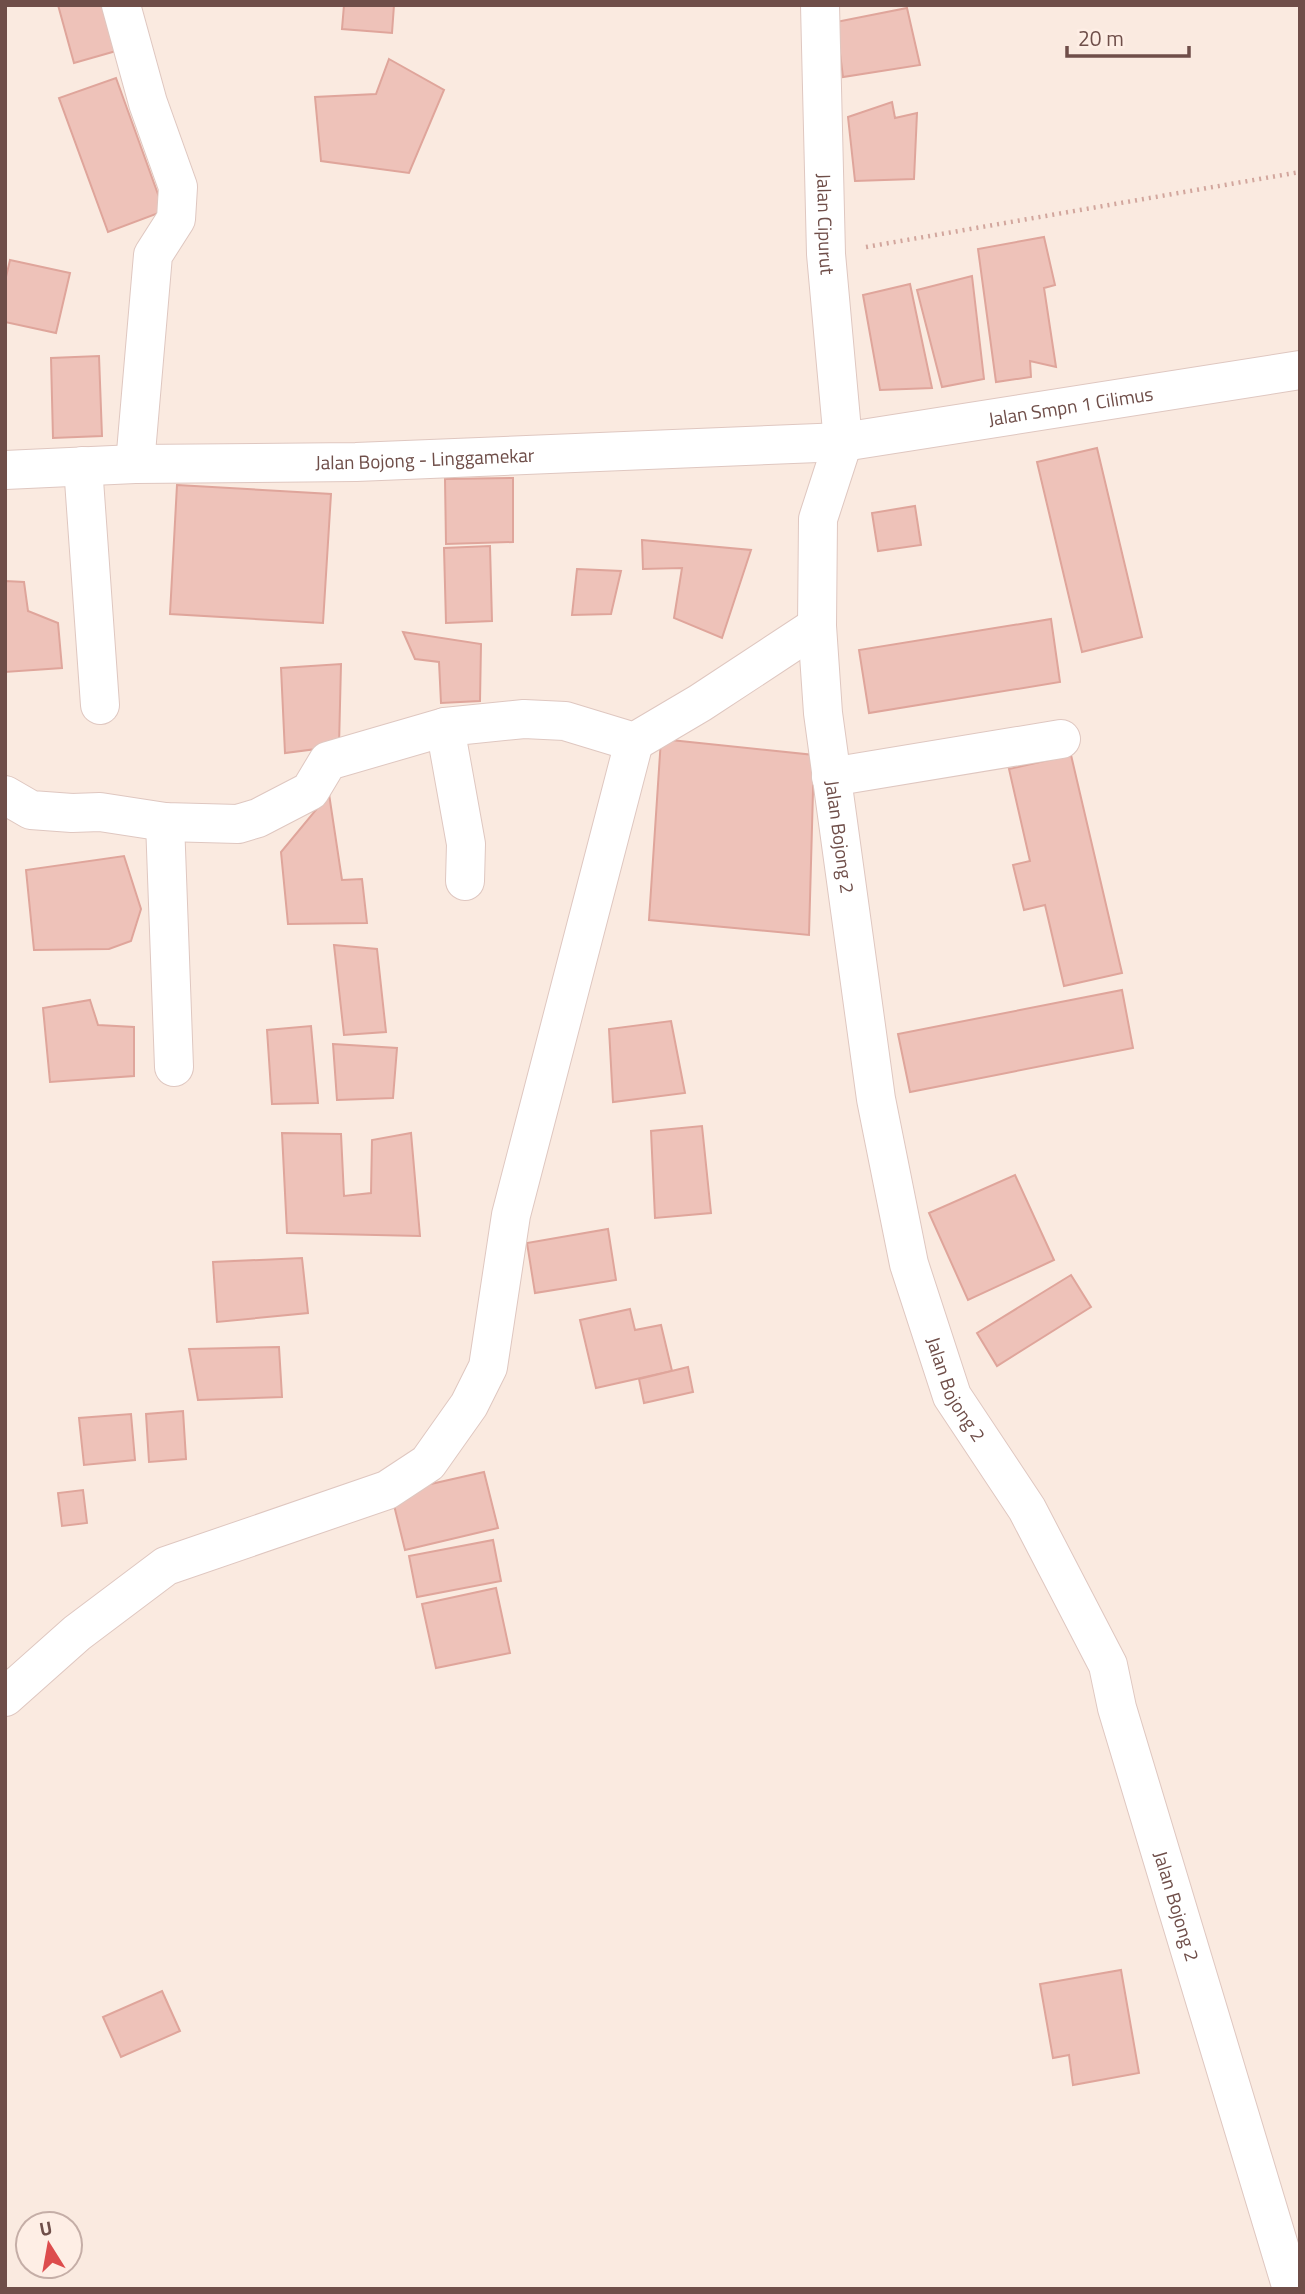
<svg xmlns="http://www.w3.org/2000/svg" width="1305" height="2294" font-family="'Titillium Web',sans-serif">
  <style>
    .building { fill: #eec2b9; stroke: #dfa59b; stroke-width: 2 }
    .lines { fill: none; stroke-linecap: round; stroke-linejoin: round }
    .minor-casing { stroke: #dfc7c0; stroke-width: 40 }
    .path { stroke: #d2a69d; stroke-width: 4.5; stroke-dasharray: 2 5; stroke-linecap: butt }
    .minor { stroke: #fff; stroke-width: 38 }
    .labels { text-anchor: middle; stroke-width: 5; stroke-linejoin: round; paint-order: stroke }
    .street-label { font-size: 19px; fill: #6f4e49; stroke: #feeee5 }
  </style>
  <rect width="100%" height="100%" fill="#faeae0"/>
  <!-- building -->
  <g class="building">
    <path d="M58,5h45l13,46 -42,12z"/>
    <path d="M344,5h50l-2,28 -50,-4z"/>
    <path d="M907,8l13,57 -77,12 -7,-55z"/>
    <path d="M389,59l55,31 -35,83 -88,-12 -6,-64 61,-3z"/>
    <path d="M116,78l48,133 -56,21 -49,-134z"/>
    <path d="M892,102l3,16 22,-5 -3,66 -59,2 -7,-64z"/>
    <path d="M1044,237l11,48 -11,3 12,79 -26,-6 1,16 -35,5 -18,-133z"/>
    <path d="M10,260l60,13 -14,60 -51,-11v-41z"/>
    <path d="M972,276l12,103 -42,8 -25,-97z"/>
    <path d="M910,284l22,104 -52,2 -17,-95z"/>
    <path d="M99,356l3,80 -49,2 -2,-80z"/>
    <path d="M1097,448l45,189 -60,15 -45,-190z"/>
    <path d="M513,478v64l-67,2 -1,-65z"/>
    <path d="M177,485l154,9 -8,129 -153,-9z"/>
    <path d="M915,506l6,39 -43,6 -6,-38z"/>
    <path d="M642,540l109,10 -29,88 -48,-20 8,-50 -39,1z"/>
    <path d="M490,546l2,75 -46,2 -2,-75z"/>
    <path d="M577,569l44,2 -10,43 -39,1z"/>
    <path d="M5,581l19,1 4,29 30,12 4,45 -57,4z"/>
    <path d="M1051,619l9,63 -191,31 -10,-63z"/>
    <path d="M403,632l78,12 -1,57 -39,2 -2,-41 -24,-3z"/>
    <path d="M341,664l-2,82 -54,7 -4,-85z"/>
    <path d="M661,739l153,16 -5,180 -160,-15z"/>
    <path d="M1071,755l51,218 -58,13 -19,-81 -21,5 -11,-45 17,-4 -21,-92z"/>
    <path d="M329,794l13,86 20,-1 5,44 -79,1 -7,-72z"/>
    <path d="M124,856l17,53 -10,32 -22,8 -75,1 -8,-80z"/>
    <path d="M334,945l43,4 9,83 -42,3z"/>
    <path d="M1122,990l11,58 -223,44 -12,-58z"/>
    <path d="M90,1000l8,25 36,2v49l-84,6 -7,-74z"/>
    <path d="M671,1021l14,72 -72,9 -4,-73z"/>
    <path d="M311,1026l7,77 -46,1 -5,-74z"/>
    <path d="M333,1044l64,4 -4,50 -56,2z"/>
    <path d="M702,1126l9,87 -56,5 -4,-87z"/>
    <path d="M282,1133l59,1 3,62 27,-3 1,-53 39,-7 9,103 -133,-3z"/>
    <path d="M1015,1175l39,85 -86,40 -39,-87z"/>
    <path d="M608,1229l8,51 -81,13 -8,-50z"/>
    <path d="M302,1258l6,55 -91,9 -4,-60z"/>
    <path d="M1071,1275l20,32 -94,59 -20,-33z"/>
    <path d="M630,1309l5,21 26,-5 11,46 -76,17 -16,-68z"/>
    <path d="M279,1347l3,50 -84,3 -9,-51z"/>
    <path d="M688,1367l5,25 -49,11 -5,-24z"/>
    <path d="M183,1411l3,48 -37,3 -3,-48z"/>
    <path d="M131,1414l4,46 -51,5 -5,-47z"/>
    <path d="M484,1472l14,56 -93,22 -14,-57z"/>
    <path d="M83,1490l4,33 -25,3 -4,-33z"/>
    <path d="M493,1540l8,41 -84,16 -8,-41z"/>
    <path d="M496,1588l14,65 -74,15 -14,-64z"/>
    <path d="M1121,1970l18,103 -66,12 -4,-30 -16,3 -13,-74z"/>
    <path d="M162,1991l18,40 -59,26 -18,-40z"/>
  </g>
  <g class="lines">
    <!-- minor casing -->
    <g class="minor-casing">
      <g id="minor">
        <path d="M121,5l27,98 30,84 -2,32 -23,36 -18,209"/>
        <path id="s1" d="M820,5l6,249 17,188 -25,77 -1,107 6,87 53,386 33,165 43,132 75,113 81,156 9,43 175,581"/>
        <path d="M83,466l17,239"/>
        <path id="s2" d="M5,470l130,-6 221,-2 487,-20 457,-72"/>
        <path d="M831,777l230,-38"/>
        <path d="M5,795l26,15 41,3 28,-1 65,10 73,2 20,-6 52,-27 18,-30 117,-34"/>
        <path d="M165,822l9,245"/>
        <path d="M465,881l1,-37 -21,-117 79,-8 41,2 69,21 66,-39 117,-77"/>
        <path d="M5,1697l72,-64 89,-67 221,-76 41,-27 41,-58 19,-38 23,-152 123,-473"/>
      </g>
    </g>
    <!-- path -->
    <path class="path" d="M866,247l434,-75"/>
    <!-- minor -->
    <use href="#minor" class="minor"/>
  </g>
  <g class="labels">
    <!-- street labels -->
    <g class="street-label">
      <text dy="7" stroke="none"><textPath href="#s1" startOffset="219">Jalan Cipurut</textPath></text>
      <text dy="7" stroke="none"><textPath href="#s2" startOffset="1069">Jalan Smpn 1 Cilimus</textPath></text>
      <text dy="7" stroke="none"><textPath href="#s2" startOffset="420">Jalan Bojong - Linggamekar</textPath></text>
      <text dy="7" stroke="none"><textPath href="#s1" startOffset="838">Jalan Bojong 2</textPath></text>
      <text dy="7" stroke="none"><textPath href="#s1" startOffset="1405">Jalan Bojong 2</textPath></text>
      <text dy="7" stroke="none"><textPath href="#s1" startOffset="1972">Jalan Bojong 2</textPath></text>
    </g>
  </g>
  <!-- border -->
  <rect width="1305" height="2294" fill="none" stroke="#6f4e49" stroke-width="14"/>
  <!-- north arrow -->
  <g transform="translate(49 2245) rotate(349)"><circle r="33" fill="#feeee5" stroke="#c5aea7" stroke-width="2"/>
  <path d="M0-5L12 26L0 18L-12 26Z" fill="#dd4c4d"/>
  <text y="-10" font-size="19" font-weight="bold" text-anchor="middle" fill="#6f4e49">U</text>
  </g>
  <!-- scale -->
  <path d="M1067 46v10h122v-10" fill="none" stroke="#6f4e49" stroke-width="3.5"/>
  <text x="1078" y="46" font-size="21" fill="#6f4e49" stroke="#feeee5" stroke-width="5" paint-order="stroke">20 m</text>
</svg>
